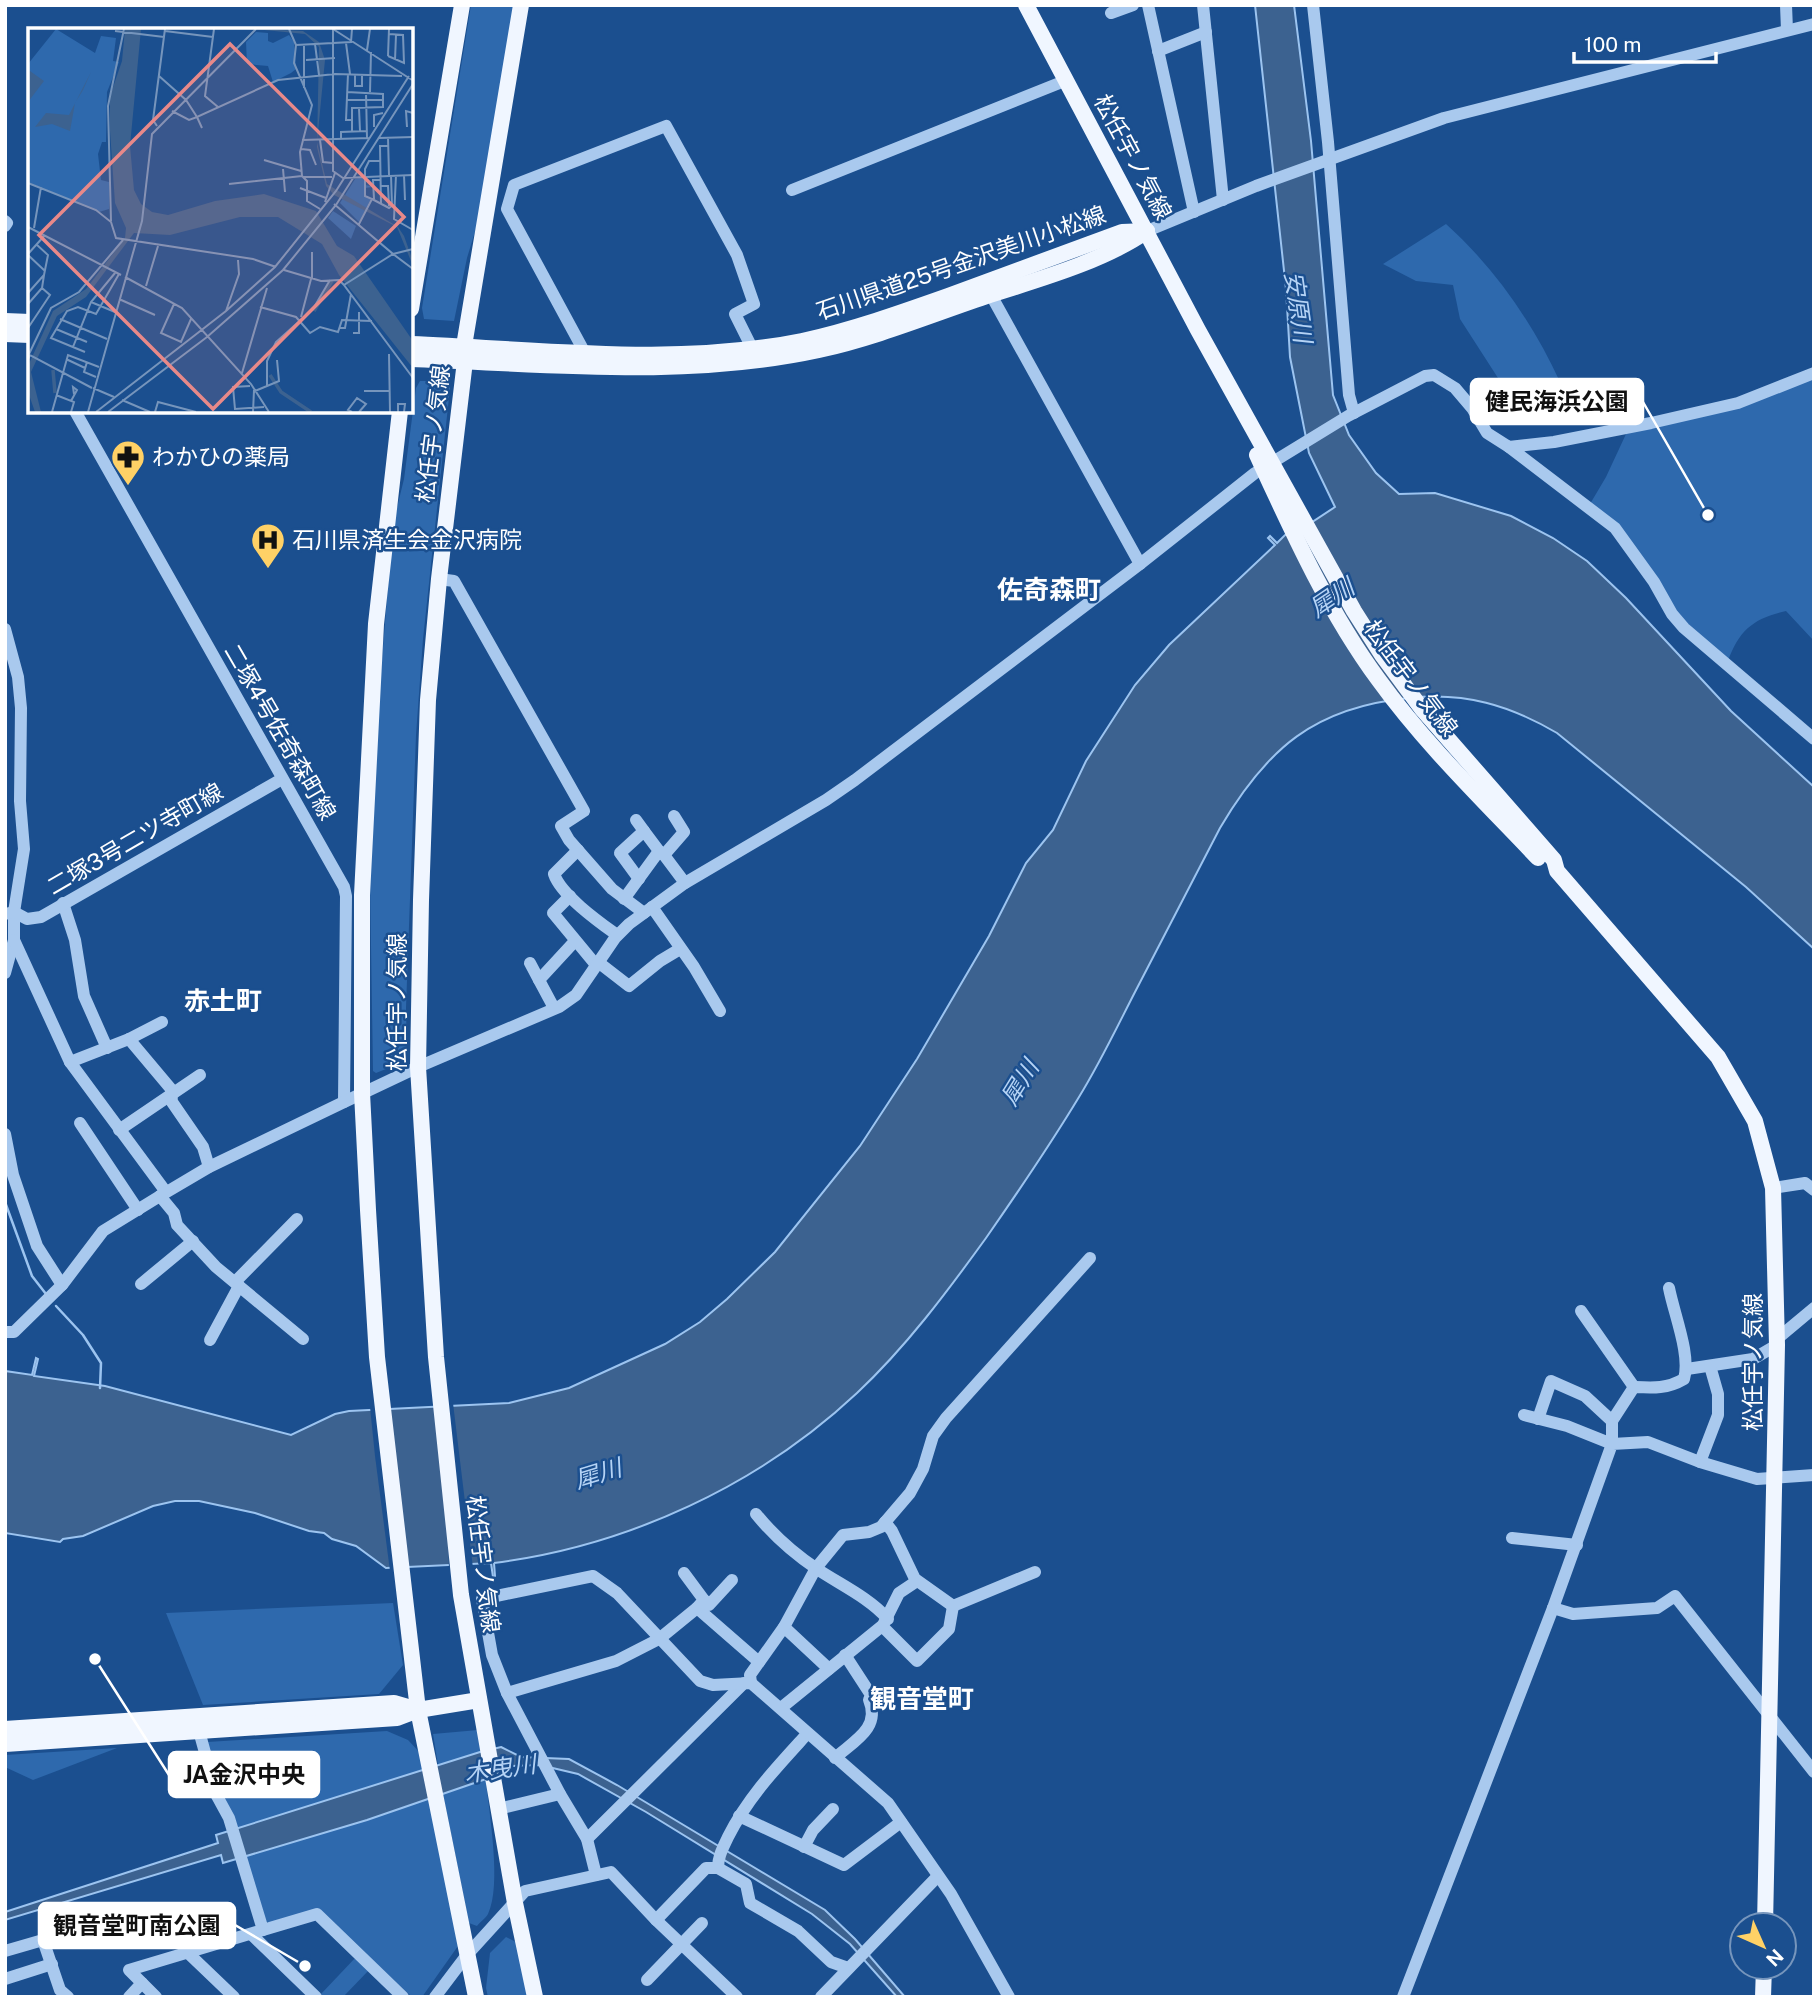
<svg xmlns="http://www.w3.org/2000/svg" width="1819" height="2002" font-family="'Public Sans','Noto Sans JP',sans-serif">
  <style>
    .green { fill: #2e69ad }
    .water { fill: #3c6290; stroke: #9cc4f0; stroke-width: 2 }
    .pier { fill: #1b4f8f }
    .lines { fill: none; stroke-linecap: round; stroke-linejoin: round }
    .stream { stroke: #9cc4f0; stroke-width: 2.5 }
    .minor { stroke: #a9c9ee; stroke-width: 12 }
    .major { stroke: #f0f6ff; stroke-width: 16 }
    .labels { text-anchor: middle; stroke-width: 5; stroke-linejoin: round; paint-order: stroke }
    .street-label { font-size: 23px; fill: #fff; stroke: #1b4f8f }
    .poi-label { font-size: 23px; fill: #fff; stroke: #1b4f8f; text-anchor: start }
    .water-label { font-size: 24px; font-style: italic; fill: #b5d3f5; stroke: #1b4f8f }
    .quarter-label { font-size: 26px; font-weight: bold; fill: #fff; stroke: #1b4f8f }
    .inset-river { fill: none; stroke: #3c6290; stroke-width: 3.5 }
    .inset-road { fill: none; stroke: #7695bc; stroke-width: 2 }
    .view { fill: #e88989; fill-opacity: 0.15; stroke: #e88989; stroke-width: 3.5 }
    .inset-edge { fill: none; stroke: #fff; stroke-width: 3.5 }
    .leader { fill: none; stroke: #fff; stroke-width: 2.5 }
    .callout-dot { fill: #fff; stroke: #1b4f8f; stroke-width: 2.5 }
    .callout { fill: #fff; stroke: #fff; stroke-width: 2.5 }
    .callout-label { font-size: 24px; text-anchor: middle; font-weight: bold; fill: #111 }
  </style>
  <rect width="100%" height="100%" fill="#1b4f8f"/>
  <!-- green -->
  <g class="green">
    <path d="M471,5h44l-35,210 -13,43 -13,63 -30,-2 -2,-11z"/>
    <path d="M1446,224c48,43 87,99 114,158l-29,13 -25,27 -7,-6 8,-17 -9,-21 -38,-59 -7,-34 -37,-4 -33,-17z"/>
    <path d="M1814,377v264l-28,-30c-32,7 -47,19 -58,50l-49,-42 -89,-115 16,-27 20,-43z"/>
    <path d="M420,381h28l2,7 -27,251 -7,96 -10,273 1,47 -6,8 -25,10 -3,-2 -3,-189 8,-173 15,-185 11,-45 12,-91z"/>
    <path d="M393,1603l10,62 -24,29 -176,11 -37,-92z"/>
    <path d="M478,1730l4,21 -44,14 -5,-31z"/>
    <path d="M387,1731l21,9 15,16 35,190 -36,51h-10l-94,-87 -48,13 -5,-2 -45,-128 -13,-51z"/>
    <path d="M117,1748l-84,32 -28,-13v-12z"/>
    <path d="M486,1780c3,34 16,105 2,134 -2,4 -8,8 -11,12l-8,-3 -26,-129z"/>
    <path d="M506,1937l10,5 12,55h-40l-2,-9 4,-35z"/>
    <path d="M357,1956l13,13 -27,28h-19l-3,-3z"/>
  </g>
  <!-- water -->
  <g class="water">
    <path d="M1255,5h39l17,136 22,254 16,40 27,38 23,21 36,-1 76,23 42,22 34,23 39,37 105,113 83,76v162l-68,-62 -189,-154c-48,-28 -92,-41 -148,-35 -94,9 -142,50 -189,130 -28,54 -56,109 -85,164 -18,35 -35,71 -56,105 -29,48 -61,95 -93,141 -39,54 -80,109 -129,155 -98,92 -229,153 -363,170l1,13 -2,1 -2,-14 -105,5 -30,-22 -24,-7 -8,-6 -15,-2 -54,-18 -56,-12h-24l-22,5 -70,30 -20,3 -3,3 -55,-9v-162l27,4 4,-17 2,1 -4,17 71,10 186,49 44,-21 14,-3 160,-8 60,-15 96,-44 35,-22 27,-23 48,-47 85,-106 57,-87 72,-123 37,-73 27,-33 33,-69 49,-76 34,-40 106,-100 -7,-7 2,-2 7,7 8,-8 15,-5 35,-23 -26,-54 -19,-96 -4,-68z"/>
    <path d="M501,1747l20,10 48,2 48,26 208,125 30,29 50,58h-8l-47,-53 -38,-30 -166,-102 -68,-38 -38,-9 -29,1 -25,13 -119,41 -144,43 -2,-8 -216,65v-8l213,-69 -2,-8 264,-83z"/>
  </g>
  <!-- pier -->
  <g class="pier">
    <path d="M453,1403l20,165 -24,2 -1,-37 -14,-129z"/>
    <path d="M388,1406l20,165h-18l-15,-115 -5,-49z"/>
  </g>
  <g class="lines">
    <!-- stream -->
    <g class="stream">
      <path d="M5,850v5"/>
      <path d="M5,1202l27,74 14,18"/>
      <path d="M56,1306l27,29 18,28 -1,25"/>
    </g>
    <!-- minor -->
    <g class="minor">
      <path d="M1148,5l46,207"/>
      <path d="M1203,5l20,195"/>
      <path d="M1313,5l15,137 21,253 5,18"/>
      <path d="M1786,5l1,25"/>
      <path d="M1111,13l22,-8"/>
      <path d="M1158,51l48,-19"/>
      <path d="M792,190l275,-110"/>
      <path d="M5,221l2,2 -2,3"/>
      <path d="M1147,231l109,-45 188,-68 370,-94"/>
      <path d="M991,295l149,269"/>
      <path d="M585,353l-78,-144 7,-24 152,-59 71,129 17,49 -19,10 17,34"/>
      <path d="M75,411l269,476 2,9 -2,206"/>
      <path d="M1509,447l106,81 39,54 18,32 12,14 130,111"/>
      <path d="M439,579l15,2 130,230 -23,15 8,14 43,49 32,24"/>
      <path d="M5,629l13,48 3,31 -1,93 4,48 -10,63v28l-9,33"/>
      <path d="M636,820l8,11"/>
      <path d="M578,850l-24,24c7,21 45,48 63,61"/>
      <path d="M664,855l20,-23 -10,-16"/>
      <path d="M639,879l-19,-26 24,-22 15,20"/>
      <path d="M570,896l-17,17 43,52"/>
      <path d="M624,899l35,-48 5,4 21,28"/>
      <path d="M63,903l12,37 9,56 23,52"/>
      <path d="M652,907l42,60 26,44"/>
      <path d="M5,914l9,-2 13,7 14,-2 241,-138"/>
      <path d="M14,940l56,122 96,130"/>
      <path d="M598,962l31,24 31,-25 20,-12"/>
      <path d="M530,963l9,17"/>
      <path d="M554,1008l-15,-28 36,-39"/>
      <path d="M129,1039l42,50 1,13 31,45 6,20"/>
      <path d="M70,1062l59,-23 33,-17"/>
      <path d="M80,1123l58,87"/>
      <path d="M119,1130l81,-55"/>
      <path d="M5,1134l8,41 24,71 25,39"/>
      <path d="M1773,1188l32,-5 9,7"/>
      <path d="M160,1196l14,17 3,12 39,42 87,72"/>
      <path d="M235,1282l62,-63"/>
      <path d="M141,1284l52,-43"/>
      <path d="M1581,1311l53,76"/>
      <path d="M5,1332h9l48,-47 41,-54 57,-35 49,-29 135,-65 74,-35 141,-60 17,-12 39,-57 14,-14 56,-41 141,-83 29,-20 285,-216 115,-91 93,-57 77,-40 9,-1 21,13 17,20 15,25 22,14 45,-5 97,-19 87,-20 76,-30"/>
      <path d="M1777,1339l37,-31"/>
      <path d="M210,1340l29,-54"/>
      <path d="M1687,1369l66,-10 24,-14"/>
      <path d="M1524,1415l43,11 45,18v-23l22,-34c19,1 33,2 50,-8 7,-24 -10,-65 -15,-91"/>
      <path d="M1538,1419l13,-38 34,15 27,25"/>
      <path d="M1700,1462l18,-47v-21l-8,-28"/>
      <path d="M756,1514c18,22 37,39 61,55 24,16 51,28 71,50"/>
      <path d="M885,1522l7,9 23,48 38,27"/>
      <path d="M1512,1538l65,7"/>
      <path d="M684,1573l20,27 -7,8 62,54"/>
      <path d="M704,1600l5,5 23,-25"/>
      <path d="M953,1606l82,-34"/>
      <path d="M1553,1608l20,6 84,-6 18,-12 139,176"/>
      <path d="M884,1623l15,-30 15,-10 1,-4"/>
      <path d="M784,1627l45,42"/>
      <path d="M751,1683l-1,-8 34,-48 32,-59 27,-33 26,-3 12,-5 29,-34 13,-24 10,-33 13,-18 144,-160"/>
      <path d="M507,1693l109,-32 43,-22 38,-31"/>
      <path d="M781,1708l101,-82 35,35 32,-32 4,-23"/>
      <path d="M199,1731l18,65 12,22 34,112 54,-16 86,83"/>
      <path d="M835,1758c19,-17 46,-30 34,-58l2,-5 -26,-40"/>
      <path d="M498,1809l62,-15"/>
      <path d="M739,1816l105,49 57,-43"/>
      <path d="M587,1839l157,-156"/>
      <path d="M804,1847l9,-17 20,-21"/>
      <path d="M718,1868c0,-12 5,-20 10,-31 20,-40 49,-70 79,-103"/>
      <path d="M596,1875l-9,-36 -27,-45 -53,-101 -15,-38 -10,-56 111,-23 24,17 83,88 13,4 38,-2 137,120 63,91 58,103"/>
      <path d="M656,1920l50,-52h12l28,16 4,19 48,28 33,31 17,6"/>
      <path d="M251,1934l65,63"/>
      <path d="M5,1951l38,-11 17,50 8,7"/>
      <path d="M188,1953l46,44"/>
      <path d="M5,1979l47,-15"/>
      <path d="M647,1980l55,-57"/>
      <path d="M142,1983l14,14"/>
      <path d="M129,1997l13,-14 -13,-13 134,-40"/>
      <path d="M435,1997l31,-41 59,-65 86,-19 45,48 81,77"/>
      <path d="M821,1997l117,-121"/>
      <path d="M1403,1997l150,-389 59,-164 36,-2 52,20 57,17 57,-4"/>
    </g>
    <!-- major -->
    <g class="major">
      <path d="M521,5l-57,341 1,15 -26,218 -11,121 -7,200 -3,167 18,290 25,238 54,308 20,94"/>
      <path d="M1026,5l172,325 156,281 28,44 40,54 132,151 3,11 161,186 37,64 18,67 4,157 -12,580"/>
      <path d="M411,309l51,-304"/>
      <path d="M5,321l25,1"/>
      <path d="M5,334l25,1"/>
      <path d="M411,344c130,5 262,23 391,-3 50,-11 98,-28 146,-45 58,-21 116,-43 174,-64l25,-1"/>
      <path d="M411,359c136,5 274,20 408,-9 59,-13 114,-36 171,-55 50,-16 114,-34 157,-64"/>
      <path d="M400,411l-24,213 -14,271v198l6,117 9,147 41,353 58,287"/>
      <path d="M1257,455c35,76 71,156 121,224 47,65 105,121 160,179"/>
      <path d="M5,1729l389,-26 24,7"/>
      <path d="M5,1744l392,-26 21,-8 61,-10"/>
      <path d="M1763,1997l1,-30"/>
    </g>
  </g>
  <!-- icons -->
  <defs>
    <g id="pharmacy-pin" transform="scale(1.75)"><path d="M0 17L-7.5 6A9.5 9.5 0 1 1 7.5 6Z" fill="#ffd166" stroke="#1b4f8f"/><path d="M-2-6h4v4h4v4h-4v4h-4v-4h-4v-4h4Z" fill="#111"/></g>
    <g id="hospital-pin" transform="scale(1.75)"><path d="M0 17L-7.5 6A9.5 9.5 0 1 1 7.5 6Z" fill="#ffd166" stroke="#1b4f8f"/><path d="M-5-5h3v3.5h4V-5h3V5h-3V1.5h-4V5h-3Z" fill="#111"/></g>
  </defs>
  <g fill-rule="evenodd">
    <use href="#pharmacy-pin" x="128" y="457"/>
    <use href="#hospital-pin" x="268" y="540"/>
  </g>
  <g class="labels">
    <!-- street labels -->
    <g class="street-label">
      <text transform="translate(1133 157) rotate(62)" y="8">松任宇ノ気線</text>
      <text transform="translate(961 263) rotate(-19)" y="8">石川県道25号金沢美川小松線</text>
      <text transform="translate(433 434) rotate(-83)" y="8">松任宇ノ気線</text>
      <text transform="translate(1411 678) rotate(53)" y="8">松任宇ノ気線</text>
      <text transform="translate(280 732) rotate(60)" y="8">二塚4号佐奇森町線</text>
      <text transform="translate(135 839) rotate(-30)" y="8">二塚3号二ツ寺町線</text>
      <text transform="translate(397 1002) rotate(-90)" y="8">松任宇ノ気線</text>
      <text transform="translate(1753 1362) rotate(-90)" y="8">松任宇ノ気線</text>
      <text transform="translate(483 1564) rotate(83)" y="8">松任宇ノ気線</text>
    </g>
    <!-- poi labels -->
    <g class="poi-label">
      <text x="152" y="465">わかひの薬局</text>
      <text x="292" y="548">石川県済生会金沢病院</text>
    </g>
    <!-- water labels -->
    <g class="water-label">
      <text transform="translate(1298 307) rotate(82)" y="8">安原川</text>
      <text transform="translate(1332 598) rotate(-34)" y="8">犀川</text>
      <text transform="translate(1020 1083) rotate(-58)" y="8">犀川</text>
      <text transform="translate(598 1474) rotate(-17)" y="8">犀川</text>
      <text transform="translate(500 1769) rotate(-8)" y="8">木曳川</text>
    </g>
    <!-- quarter labels -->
    <g class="quarter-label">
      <text x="1049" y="599">佐奇森町</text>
      <text x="223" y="1010">赤土町</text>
      <text x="922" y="1708">観音堂町</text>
    </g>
  </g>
  <!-- overview -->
  <g transform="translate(28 28)">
    <rect width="385" height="385" fill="#1b4f8f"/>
    <path d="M28,1l39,24 6,-17 15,2 -3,23 6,1 -12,30 -1,50h-4l-4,12 3,26 8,2v27l-10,3 -71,-30v-118zM228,4l12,1v8l5,2 16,-8 5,7 2,27 -5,4 -18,9 -5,-16 -21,-2 -1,-22zM336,149l2,8 7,2 -8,1v8l6,3 -12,23 -19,-19 15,-24zM305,183l23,15 -5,13 -23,-21z" fill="#2e69ad"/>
    <path d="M97,1h16l-11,117 4,44 7,14 11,8 16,3 47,-14 49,-7 52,17 21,35 17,10 59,85v27l-74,-93 -17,-31 -44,-27h-38l-70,18 -36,-2 -48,64 -29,19 -26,56 10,40h-6l-7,-20v-26l25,-55 33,-22 39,-51 1,-10 -11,-25 -5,-72v-35l12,-35zM225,1l50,2 16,11 6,18 -8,82 10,42 71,43 6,9 9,25v5l-16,-39 -63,-32 -8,-9 -9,-39 2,-100 -14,-13zM2,43l14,10 -16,21v-29zM63,44l-8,18 -8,13 -5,28 -18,-7 -17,3 11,-14 23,2z" fill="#3c6290"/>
    <path class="inset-river" d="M286,283l18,-30M25,342l2,23M242,347l11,17 30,20"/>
    <path class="inset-road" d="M186,1l-9,67 13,11M261,1l7,16 -2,18 18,42 -12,47 2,24 5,5v20l13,8M305,1v142l10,7 70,-3M305,1l79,51M87,3l49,6M137,3l48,6M318,15l4,31M287,16l4,31M268,17l55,-3 1,-13M276,17v43M339,22l3,-21M360,28l16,7 -1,-28 -14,-1M360,28l1,-27M278,32l29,-2M367,32l1,-25M320,46l-2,46h6M327,47v11h7v-11M131,48l27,24 11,17 81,-37 57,-6 67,2M319,64l36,2v13l-31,1v23M342,64l1,-40M338,65l1,45M318,72h37M331,80l1,23M144,83l17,9 8,-3 5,11M129,98l-4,-6 12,-91M346,99v-12l9,-2M379,99l-1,-16 7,2M351,110l34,-1M360,110l1,37M313,111v-7l26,-1M274,112l68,-2M292,112l3,22 10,1M273,121l9,1 6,15M236,132l37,11M255,141l2,23M363,147l1,31M368,147l-2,44 19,11M376,147l1,25M275,149h29M0,155l68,27 15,12 5,16 137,21 23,8M201,156l73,-8M353,158h7l1,20M272,160l26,10M344,171l17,9 4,-3M346,171l-1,-19h8M297,174l10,-29M306,176l59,50 -49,31 69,93M353,176l-1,-58h8M83,193l-3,-115 16,-77M331,196l13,-25 -7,-3v-27l4,-8h11M0,199l93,48M6,200l7,-41M385,221l-20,5 20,15M0,226l17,-19M0,227l17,16M256,242l37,11 18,-1 5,5M97,249l57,31 69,76 18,28M284,251v-27M118,258l12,-40M0,265l16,-18 4,-20 -12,-11M91,271l36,16M63,274l24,10M0,276l14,-16 2,-13M146,276l-13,29 20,9 10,-23M232,279l36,10 14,16 10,-6 18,5 4,-12 30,1M198,283l13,-37 -1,-14M273,289l10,-38M32,291l47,20M0,300l22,-33 -8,-7M312,300h5l6,-34M28,301l31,13M325,305h6v-21M45,319l18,-45 24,-29M57,324l-34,-14 16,-27 11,-4 18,7 23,-40M1,326l22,-46 28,-16 44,-52M361,326l1,58M0,331l2,-4 62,33M38,331l19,9M59,334l-3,10 12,5M214,345l25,-85M222,358l-17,1 2,22 29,-2M239,358l12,-5 -2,-21M65,360l21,9M227,363l12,-5v-25l9,-19 37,-33 17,-29M336,363h25M28,367l18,7 -3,10M94,372l28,12M43,373l6,-11 -4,-3 1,7M24,384l16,-57 31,12M60,384l54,-191 10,-87 104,-105M68,384l130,-101 49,-44 61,-76 73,-115M80,384l99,-75 76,-67 53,-65 77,-121M127,384l3,-10 38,10M225,384l1,-22M324,384l-4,-2 9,-12 9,6 -7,8M370,384v-8h7l-1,8"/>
    <path class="view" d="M202,16l174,173 -191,192 -174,-174z"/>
    <rect width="385" height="385" class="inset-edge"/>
  </g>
  <!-- callouts -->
  <path class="leader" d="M1708 515L1643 402M95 1659L169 1775M305 1966L235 1925"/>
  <g class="callout-dot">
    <circle cx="1708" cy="515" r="7"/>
    <circle cx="95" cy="1659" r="7"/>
    <circle cx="305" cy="1966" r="7"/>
  </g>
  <g class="callout">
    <rect x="1471" y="379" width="172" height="45" rx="7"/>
    <rect x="169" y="1752" width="150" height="45" rx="7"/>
    <rect x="39" y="1903" width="196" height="45" rx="7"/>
  </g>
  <g class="callout-label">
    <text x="1557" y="410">健民海浜公園</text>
    <text x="244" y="1783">JA金沢中央</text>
    <text x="137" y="1934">観音堂町南公園</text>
  </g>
  <!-- border -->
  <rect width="1819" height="2002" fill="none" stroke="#ffffff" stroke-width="14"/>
  <!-- north arrow -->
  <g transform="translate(1763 1946) rotate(135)"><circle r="33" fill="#1b4f8f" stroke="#7695bc" stroke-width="2"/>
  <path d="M0-5L12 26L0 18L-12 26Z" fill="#ffd166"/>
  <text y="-10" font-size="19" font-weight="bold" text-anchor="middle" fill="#ffffff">N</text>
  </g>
  <!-- scale -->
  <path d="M1574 52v10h142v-10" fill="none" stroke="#ffffff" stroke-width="3.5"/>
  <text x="1584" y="52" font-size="21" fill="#ffffff" stroke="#1b4f8f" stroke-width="5" paint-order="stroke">100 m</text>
</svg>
